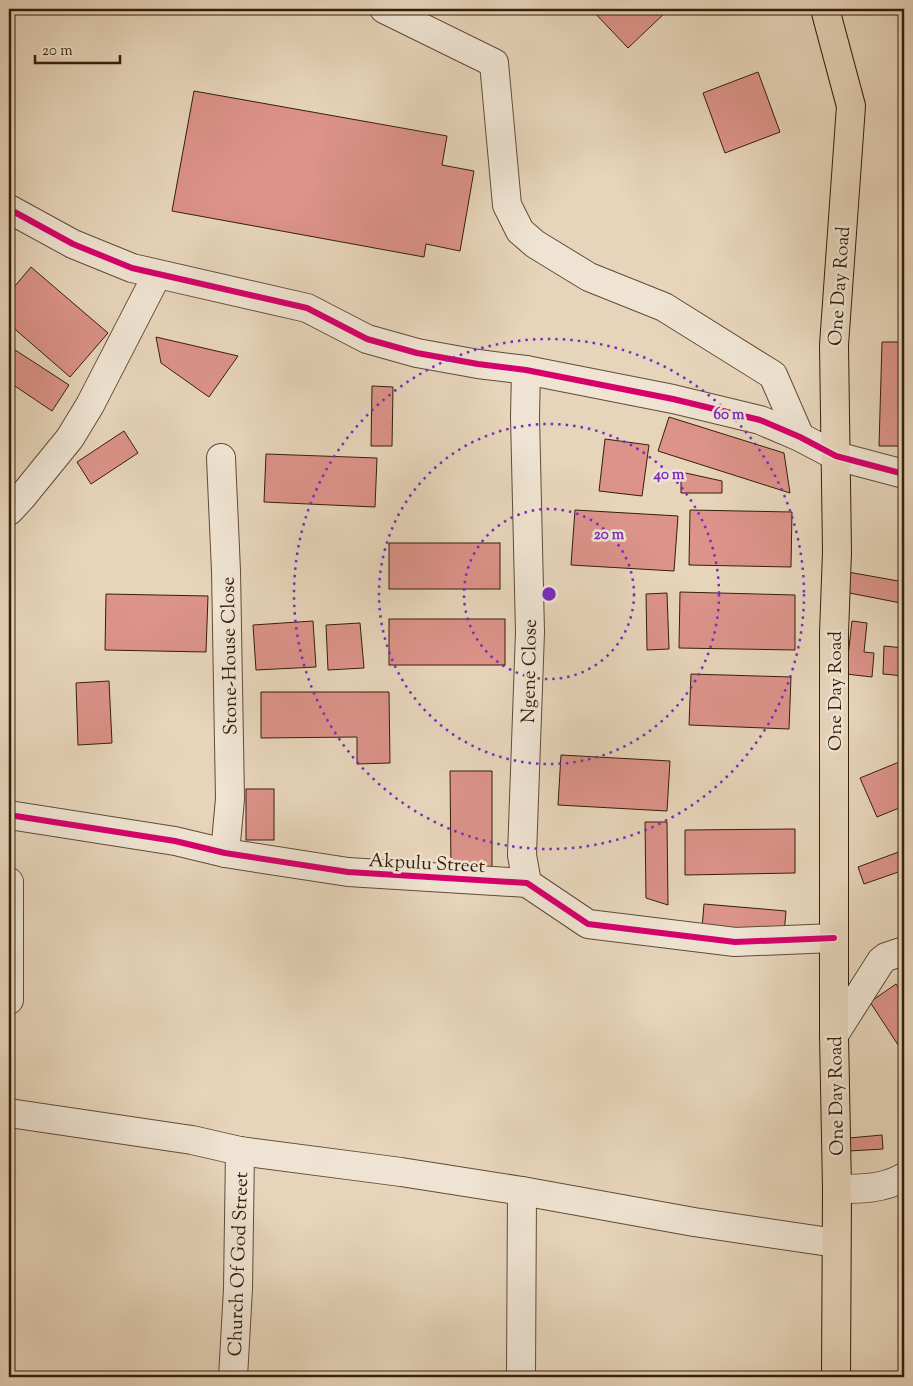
<svg xmlns="http://www.w3.org/2000/svg" width="913" height="1386" font-family="'Sorts Mill Goudy',serif">
  <style>
    .building { fill: #dc938a; stroke: #361d0a }
    .lines { fill: none; stroke-linecap: round; stroke-linejoin: round }
    .minor-casing { stroke: #624b36; stroke-width: 30 }
    .major-casing { stroke: #361d0a; stroke-width: 30 }
    .minor { stroke: #efe4d3; stroke-width: 28 }
    .major { stroke: #e7d5bb; stroke-width: 28 }
    .cycleway-casing { stroke: #efe4d3; stroke-width: 9 }
    .cycleway { stroke: #d6006c; stroke-width: 6 }
    .ring { fill: none; stroke: #7b2cbf; stroke-width: 2.5; stroke-dasharray: 2.5 5 }
    .labels { text-anchor: middle; stroke-width: 5; stroke-linejoin: round; paint-order: stroke }
    .street-label { font-size: 19px; fill: #361d0a; stroke: #efe4d3 }
    .centre { fill: #7b2cbf; stroke: #efe4d3; stroke-width: 2.5 }
    .ring-label { font-size: 15px; text-anchor: middle; font-weight: bold; fill: #7b2cbf; stroke: #efe4d3; stroke-width: 5; stroke-linejoin: round; paint-order: stroke }
  </style>
  <rect width="100%" height="100%" fill="#e7d5bb"/>
  <filter id="stains"><feTurbulence type="fractalNoise" baseFrequency=".004" numOctaves="4"/><feColorMatrix values="0 0 0 0 .2 0 0 0 0 .09 0 0 0 0 .02 0 0 0 .5 -.17"/></filter>
  <radialGradient id="worn" r=".72"><stop offset=".6" stop-color="#630" stop-opacity="0"/><stop offset="1" stop-color="#630" stop-opacity=".3"/></radialGradient>
  <!-- building -->
  <g class="building">
    <path d="M591,9h78l-41,39z"/>
    <path d="M758,72l22,60 -55,21 -22,-60z"/>
    <path d="M194,91l253,45 -5,29 32,6 -14,80 -34,-7 -2,13 -252,-46z"/>
    <path d="M31,267l77,66 -38,44 -61,-53v-31z"/>
    <path d="M156,337l82,19 -29,41 -48,-34z"/>
    <path d="M882,342h22v104h-25z"/>
    <path d="M9,346l60,39 -17,26 -43,-29z"/>
    <path d="M372,386l21,1 -1,59h-21z"/>
    <path d="M669,417l115,36 6,40 -132,-42z"/>
    <path d="M124,431l14,22 -47,31 -14,-22z"/>
    <path d="M605,439l44,6 -7,51 -43,-5z"/>
    <path d="M266,454l111,4 -2,49 -111,-5z"/>
    <path d="M681,472l41,9v12h-41z"/>
    <path d="M575,510l103,6 -4,55 -103,-6z"/>
    <path d="M690,510l102,2 -1,55 -102,-2z"/>
    <rect x="389" y="543" width="111" height="46"/>
    <path d="M848,572l56,10 -3,21 -57,-11z"/>
    <path d="M680,592l115,3v55l-116,-2z"/>
    <path d="M667,593l2,56 -22,1 -1,-56z"/>
    <path d="M106,594l102,2 -2,56 -101,-2z"/>
    <rect x="389" y="619" width="116" height="46"/>
    <path d="M313,621l3,46 -60,3 -3,-45z"/>
    <path d="M852,621l15,2 -3,29 10,1 -2,24 -26,-3z"/>
    <path d="M360,623l4,45 -36,2 -2,-45z"/>
    <path d="M884,646l20,2v28l-21,-2z"/>
    <path d="M691,674l100,3 -2,52 -100,-4z"/>
    <path d="M109,681l3,62 -34,2 -2,-62z"/>
    <path d="M261,692h128l1,71 -33,1v-27l-96,1z"/>
    <path d="M561,755l109,6 -3,50 -109,-6z"/>
    <path d="M904,760v46l-27,11 -17,-39z"/>
    <path d="M450,771h42v99h-41z"/>
    <rect x="246" y="789" width="28" height="51"/>
    <path d="M645,822h22l1,83 -22,-7z"/>
    <path d="M795,829v44l-110,2v-45z"/>
    <path d="M904,850v20l-40,14 -6,-17z"/>
    <path d="M704,904l82,7 -2,23 -82,-6z"/>
    <path d="M896,984l8,12v58l-34,-52z"/>
    <path d="M882,1135l1,14 -34,2v-13z"/>
  </g>
  <g class="lines">
    <!-- minor casing -->
    <g class="minor-casing">
      <g id="minor">
        <path d="M384,9l110,54 13,142 13,26 15,13 54,33 75,30 109,68 27,62"/>
        <path d="M9,209l64,35 59,24 175,40 60,31 50,14 61,11 48,6 147,29 87,21 40,17 36,19 68,18"/>
        <path d="M526,370l-1,47 5,215 -8,223 5,28"/>
        <path d="M221,458l5,113 4,228 -5,54"/>
        <path d="M9,511l13,-14 48,-59 20,-33 67,-130"/>
        <path d="M9,815l166,26 50,12 123,19 179,11 61,41 147,18 99,-4"/>
        <path d="M9,882v118"/>
        <path d="M834,1035l47,-74 5,-4 18,-6"/>
        <path d="M9,1113l183,27 48,11 161,21 121,19 172,31 142,21"/>
        <path d="M837,1189c23,0 47,0 67,-12"/>
        <path d="M233,1377l5,-88 2,-138"/>
        <path d="M521,1377l1,-186"/>
      </g>
    </g>
    <!-- major casing -->
    <g class="major-casing">
      <path id="major" d="M825,9l26,97 -17,239 3,207 -3,81v402l3,154 -1,188"/>
    </g>
    <!-- minor -->
    <use href="#minor" class="minor"/>
    <!-- major -->
    <use href="#major" class="major"/>
    <!-- cycleway casing -->
    <g class="cycleway-casing">
      <g id="cycleway">
        <path d="M9,209l64,35 59,24 175,40 60,31 50,14 61,11 48,6 147,29 87,21 40,17 36,19 68,18"/>
        <path d="M9,815l166,26 50,12 123,19 179,11 61,41 147,18 99,-4"/>
      </g>
    </g>
    <!-- cycleway -->
    <use href="#cycleway" class="cycleway"/>
  </g>
  <!-- distance rings -->
  <g class="ring">
    <circle cx="549" cy="594" r="85"/>
    <circle cx="549" cy="594" r="170"/>
    <circle cx="549" cy="594" r="255"/>
  </g>
  <g class="labels">
    <!-- street labels -->
    <g class="street-label">
      <text transform="translate(838 286) rotate(-86)" y="7">One Day Road</text>
      <text transform="translate(228 656) rotate(-91)" y="7">Stone-House Close</text>
      <text transform="translate(528 671) rotate(-89)" y="7">Ngene Close</text>
      <text transform="translate(834 691) rotate(-90)" y="7">One Day Road</text>
      <text transform="translate(427 862) rotate(3)" y="7">Akpulu Street</text>
      <text transform="translate(835 1096) rotate(-91)" y="7">One Day Road</text>
      <text transform="translate(237 1264) rotate(-88)" y="7">Church Of God Street</text>
    </g>
  </g>
  <circle cx="549" cy="594" r="8" class="centre"/>
  <g class="ring-label">
    <text x="729" y="419">60 m</text>
    <text x="669" y="479">40 m</text>
    <text x="609" y="539">20 m</text>
  </g>
  <!-- margin -->
  <rect width="913" height="1386" fill="none" stroke="#e7d5bb" stroke-width="30"/>
  <rect x="10" y="10" width="893" height="1366" fill="none" stroke="#361d0a" stroke-width="2.5"/>
  <rect x="15" y="15" width="883" height="1356" fill="none" stroke="#361d0a"/>
  <!-- scale -->
  <path d="M35 55v8h85v-8" fill="none" stroke="#361d0a" stroke-width="2.5"/>
  <text x="42" y="55" font-size="15" fill="#361d0a" stroke="#efe4d3" stroke-width="4" paint-order="stroke">20 m</text>
  <rect width="100%" height="100%" filter="url(#stains)"/>
  <rect width="100%" height="100%" fill="url(#worn)"/>
</svg>
